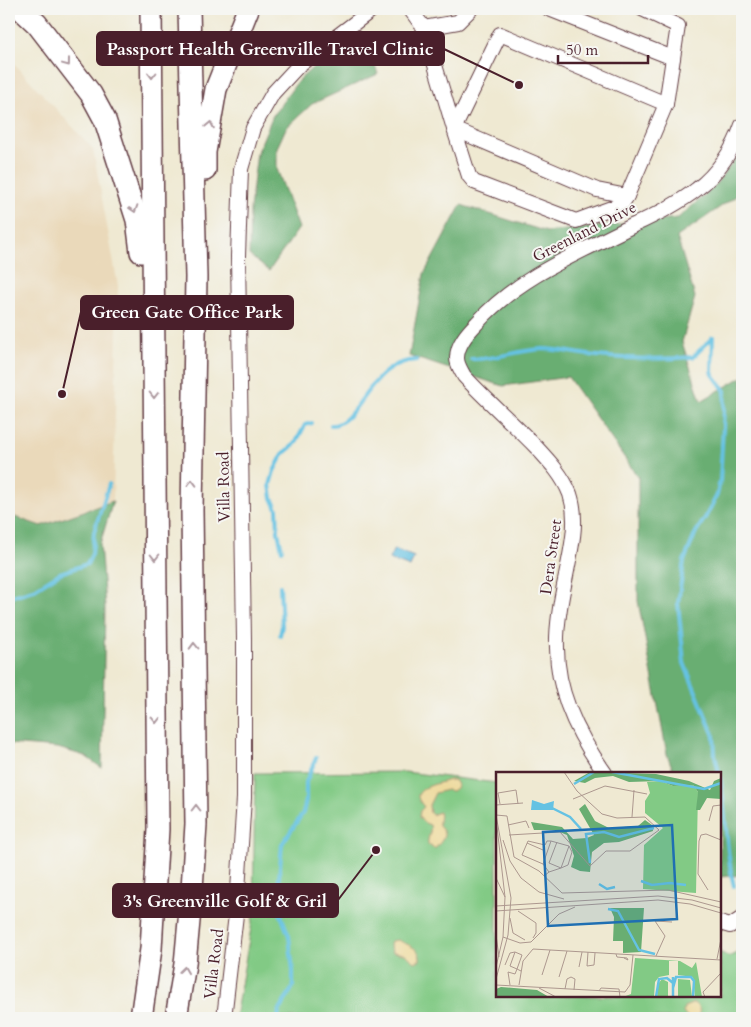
<svg xmlns="http://www.w3.org/2000/svg" width="751" height="1027" font-family="Cardo,serif">
  <style>
    .built { fill: #ead9ba }
    .green { fill: #82ca85; stroke: #667458 }
    .forest { fill: #69ae72; stroke: #5a664e }
    .sand { fill: #eeda9e; stroke: #9c7c64 }
    .water { fill: #65c2e3; stroke: #587087 }
    .lines { fill: none; stroke-linecap: round; stroke-linejoin: round }
    .stream { stroke: #65c2e3; stroke-width: 4 }
    .minor-casing { stroke: #633d44; stroke-width: 16 }
    .highway-casing { stroke: #633d44; stroke-width: 24 }
    .minor { stroke: #fff; stroke-width: 14 }
    .highway { stroke: #fff; stroke-width: 21 }
    .oneway { stroke: #ae9aa0 }
    .labels { text-anchor: middle; stroke-width: 4; stroke-linejoin: round; paint-order: stroke }
    .street-label { font-size: 16px; fill: #4a1f2b; stroke: #f6f6f2 }
    .inset-river { fill: none; stroke: #65c2e3; stroke-width: 2.5 }
    .inset-road { fill: none; stroke: #ad988f; stroke-width: 1 }
    .view { fill: #1f6fb2; fill-opacity: 0.15; stroke: #1f6fb2; stroke-width: 2.5 }
    .inset-edge { fill: none; stroke: #4a1f2b; stroke-width: 2.5 }
    .leader { fill: none; stroke: #4a1f2b; stroke-width: 2 }
    .callout-dot { fill: #4a1f2b; stroke: #f6f6f2; stroke-width: 2 }
    .callout { fill: #4a1f2b; stroke: #4a1f2b; stroke-width: 2 }
    .callout-label { font-size: 18px; text-anchor: middle; font-weight: bold; fill: #fff }
  </style>
  <rect width="100%" height="100%" fill="#f6f6f2"/>
  <filter id="ink" filterUnits="userSpaceOnUse"><feTurbulence type="fractalNoise" baseFrequency=".02" numOctaves="2"/><feDisplacementMap in="SourceGraphic" scale="10" xChannelSelector="R" yChannelSelector="G"/><feConvolveMatrix kernelMatrix="1 2 1 2 8 2 1 2 1" color-interpolation-filters="sRGB"/></filter>
  <filter id="wash" filterUnits="userSpaceOnUse"><feTurbulence type="fractalNoise" baseFrequency=".0096" numOctaves="4" result="noise"/><feDisplacementMap in="SourceGraphic" scale="20" xChannelSelector="R" yChannelSelector="G"/><feGaussianBlur stdDeviation="1.12" result="paint"/><feColorMatrix in="noise" values="0 0 0 0 0 0 0 0 0 0 0 0 0 0 0 0 0 1.4 0 .05"/><feComposite in="paint" operator="in"/></filter>
  <g filter="url(#wash)">
    <rect width="100%" height="100%" fill="#efe9d2"/>
    <!-- built -->
    <path class="built" d="M9,58l84,91 25,137 -5,215 -72,25 -32,-11z"/>
    <!-- green -->
    <path class="green" d="M405,772l92,11v213h223v-44l9,5 13,-6v67h-507l18,-101 2,-144z"/>
    <!-- forest -->
    <g class="forest">
      <path d="M363,34l15,40 -66,30 -26,24 -9,20v21l22,59 -30,43 -20,-16 1,-46 7,-56 16,-38 25,-34 35,-32z"/>
      <path d="M742,146v46l-65,45 18,60 -13,45 19,59 41,-24v498l-22,2v-104h-46l-7,-19 -29,-153v-124l-70,-100 -65,9 -94,-30 15,-82 37,-69 86,27 131,-14 34,-29 28,-36z"/>
      <path d="M113,501l-13,43 5,62 -3,162 -17,-12 -27,-8 -49,-4v-229l32,11z"/>
    </g>
    <!-- sand -->
    <g class="sand">
      <path d="M449,780h5l3,5 -1,3 -4,3 -5,-1 -12,3 -6,12 1,8 2,2 7,-3c2,6 -1,8 0,13 1,3 4,5 5,8 1,5 -5,11 -8,15h-3l-5,-4c-1,-7 4,-12 2,-19l-7,-3 -4,-5 1,-6 4,-4c-2,-3 -6,-7 -6,-11 2,-10 23,-13 31,-16z"/>
      <path d="M398,940c10,5 23,8 22,20l-5,2 -10,-8 -12,-2 -3,-7 1,-4z"/>
      <path d="M694,1003l5,5 1,10h-11l-6,-5 1,-6z"/>
    </g>
    <!-- water -->
    <path class="water" d="M394,549l20,8 -4,10 -21,-8z"/>
    <g class="lines">
      <!-- stream -->
      <g class="stream">
        <path d="M713,337l-1,36 13,18 -5,90 -3,14 -12,23 -9,14 -12,29 -6,42 6,60 30,73 1,19 4,18"/>
        <path d="M471,359c24,1 47,-9 72,-10 18,0 36,6 54,7 32,3 64,4 96,1l20,-20"/>
        <path d="M331,425c28,1 37,-64 86,-65"/>
        <path d="M282,550l-4,-18 -1,-23 -5,-11 -2,-13 4,-14 9,-17 12,-10 10,-19 7,-2"/>
        <path d="M9,597l24,-7 27,-17 27,-9 5,-10 2,-22 15,-48"/>
        <path d="M280,635l2,-9 -2,-40"/>
        <path d="M720,778c7,36 5,73 14,108"/>
        <path d="M278,1018l1,-7 14,-24v-16l-4,-35 -10,-26 -1,-21 4,-45 21,-31 3,-13v-18l10,-24"/>
      </g>
    </g>
  </g>
  <g filter="url(#ink)">
    <g class="lines">
      <!-- minor casing -->
      <g class="minor-casing">
        <g id="minor">
          <path d="M410,9l14,19 30,101 143,61 30,6 39,-92 7,-46 -124,-49"/>
          <path d="M642,9l36,17 -5,32"/>
          <path d="M424,28l34,-6 13,-13"/>
          <path d="M627,196l-5,8 -46,17 -102,-39 -5,-6 -15,-47 46,-95 166,70"/>
          <path d="M605,773c-26,-36 -48,-80 -48,-125 -1,-24 4,-49 9,-72 5,-27 13,-55 4,-82 -7,-18 -20,-32 -33,-46 -24,-25 -50,-47 -73,-72 -3,-6 -7,-11 -7,-18 0,-14 11,-26 20,-35 42,-47 102,-70 157,-98 22,-10 44,-21 63,-36 20,-15 37,-40 45,-64"/>
          <path d="M720,923l10,3 12,-8"/>
          <path d="M224,1018l13,-112 7,-108v-159l-6,-383 3,-87 12,-41 20,-35 26,-28 74,-56"/>
        </g>
      </g>
      <!-- highway casing -->
      <g class="highway-casing">
        <g id="highway">
          <path d="M21,9l16,15 54,70 14,26 32,100 4,32"/>
          <path d="M205,170v-18l11,-63 32,-80"/>
          <path d="M141,1018l10,-69 7,-120 -7,-820"/>
          <path d="M176,1018l9,-54 7,-75 4,-65 -4,-314 4,-233 -7,-268"/>
        </g>
      </g>
      <!-- minor -->
      <use href="#minor" class="minor"/>
      <!-- highway -->
      <use href="#highway" class="highway"/>
    </g>
    <!-- one-way arrows -->
    <defs><path id="oneway-chevron" d="M-2-3.5L2.5 0L-2 3.5" fill="none" stroke-width="1.6" stroke-linecap="round" stroke-linejoin="round" transform="scale(1.25)"/></defs>
    <g class="oneway">
      <use href="#oneway-chevron" transform="translate(67 63) rotate(53)"/>
      <use href="#oneway-chevron" transform="translate(152 75) rotate(90)"/>
      <use href="#oneway-chevron" transform="translate(210 125) rotate(-79)"/>
      <use href="#oneway-chevron" transform="translate(134 209) rotate(72)"/>
      <use href="#oneway-chevron" transform="translate(154 395) rotate(90)"/>
      <use href="#oneway-chevron" transform="translate(192 483) rotate(-89)"/>
      <use href="#oneway-chevron" transform="translate(155 557) rotate(90)"/>
      <use href="#oneway-chevron" transform="translate(194 646) rotate(-91)"/>
      <use href="#oneway-chevron" transform="translate(156 720) rotate(90)"/>
      <use href="#oneway-chevron" transform="translate(196 808) rotate(-90)"/>
      <use href="#oneway-chevron" transform="translate(184 970) rotate(-82)"/>
    </g>
  </g>
  <g class="labels">
    <!-- street labels -->
    <g class="street-label">
      <text transform="translate(584 231) rotate(-27)" y="6">Greenland Drive</text>
      <text transform="translate(223 487) rotate(-91)" y="6">Villa Road</text>
      <text transform="translate(550 557) rotate(-82)" y="6">Dera Street</text>
      <text transform="translate(213 964) rotate(-83)" y="6">Villa Road</text>
    </g>
  </g>
  <!-- overview -->
  <g transform="translate(496 772)">
    <rect width="225" height="225" fill="#efe9d2"/>
    <path d="M164,9l13,5 20,-1 5,7 -2,101 -53,-4 1,-44 19,-17 -18,-15v-12l5,-8 -3,-11zM139,186l45,3 12,7 4,-6 6,35h-7l-2,-20 -15,-2v-14h-9v14l-10,2 -4,5 -1,15h-31l8,-3zM166,207l6,3v15h-11l1,-13zM182,207l12,1 2,17h-14z" fill="#82ca85"/>
    <path d="M94,0l66,2 33,7 21,9 4,-9 7,-3v21l-14,-1 -7,12h-4l2,-18 -5,-7 -20,1 -13,-5 -31,1 -16,-6 -18,2 -10,5 -11,-2zM89,32l10,17 14,7 29,-2 7,-6 7,5 1,6 -34,11 -15,1 -12,9 -2,20 -10,-1 -9,-4 3,-11 -7,-21 -12,-5h-21l-3,-8 31,5 11,12 14,-1 7,-3 -15,-26zM114,136h34l-3,44 -18,1v-12h-10l1,-24zM5,215l36,3 12,7h-53v-8z" fill="#69ae72"/>
    <path d="M36,28l12,4 10,-3 -1,9h-22z" fill="#65c2e3"/>
    <path class="inset-river" d="M116,0l92,17 17,-6M78,12l20,-12M56,36l18,9 11,12M94,91l-4,-29 18,-2 15,5 35,-9M145,109l11,4 18,-2 16,2M103,112l8,5 8,-2M112,137l10,2 21,39 16,4M177,216l3,-11h15l3,4 -1,16M160,225l3,-18 8,-1 6,5M177,225v-20"/>
    <path class="inset-road" d="M77,27l32,-13 42,8M4,32l-2,-11 18,-3 2,14M0,33l27,-2M0,43l11,1 7,41 25,14 23,22 106,-3 53,12M136,45l2,-27M213,49l4,-15 8,-1M12,53l18,-4 3,7M13,63l51,-3 30,34 16,-15h24l29,-21 -14,-13 -28,1 -15,-4 -25,-23 -13,-19M7,68l7,21 11,17 18,14 25,7M61,70l-8,21 12,5 7,-3 4,-13 -3,-6M31,71l16,7M47,92l-21,-9 6,-14 17,4 2,-4h4M48,104l5,-4 -6,-8 8,-23 18,5 -8,22 -12,4M0,106l9,19M212,118l-10,-16 1,-33 2,-6 5,-1 15,6M0,134l162,-10 34,4 29,8M0,139l162,-11 32,4 31,9M22,139l18,12v10l-3,5M14,146l3,15 12,7M0,163l3,22M7,165l17,6 11,-1 28,-28 16,-7M92,180l-1,14 7,-1 1,-12M120,182l1,3 10,1 1,2 -4,-2M160,184l9,-20 -10,-15 17,1M221,187l4,-20M9,193l5,-12 5,-1M0,195l7,-30 2,-40 -9,-79M83,195l3,-15M46,203l8,-25M63,205l8,-26M0,207l12,-44 3,-37 -15,-83M0,213l129,7 5,-7 3,-30M14,213l-2,-13 7,2 2,-5 5,-14 -7,-3 -5,14 7,3 4,2M23,213l4,-24 10,-12 188,11M43,216l17,9M69,217l2,-10 4,-2 4,2 -1,11M103,219l2,-3 18,1 1,8M209,225l-2,-5 18,-19"/>
    <path class="view" d="M176,53l5,94 -129,7 -5,-94z"/>
    <rect width="225" height="225" class="inset-edge"/>
  </g>
  <!-- callouts -->
  <path class="leader" d="M519 85L444 49M62 394L81 312M376 850L338 900"/>
  <g class="callout-dot">
    <circle cx="519" cy="85" r="5"/>
    <circle cx="62" cy="394" r="5"/>
    <circle cx="376" cy="850" r="5"/>
  </g>
  <g class="callout">
    <rect x="97" y="32" width="347" height="33" rx="5"/>
    <rect x="81" y="296" width="212" height="33" rx="5"/>
    <rect x="113" y="884" width="225" height="33" rx="5"/>
  </g>
  <g class="callout-label">
    <text x="270" y="55">Passport Health Greenville Travel Clinic</text>
    <text x="187" y="318">Green Gate Office Park</text>
    <text x="225" y="907">3's Greenville Golf &amp; Gril</text>
  </g>
  <!-- margin -->
  <rect width="751" height="1027" fill="none" stroke="#f6f6f2" stroke-width="30"/>
  <!-- scale -->
  <path d="M558 55v8h90v-8" fill="none" stroke="#4a1f2b" stroke-width="2.5"/>
  <text x="566" y="55" font-size="15" fill="#4a1f2b" stroke="#f6f6f2" stroke-width="4" paint-order="stroke">50 m</text>
</svg>
